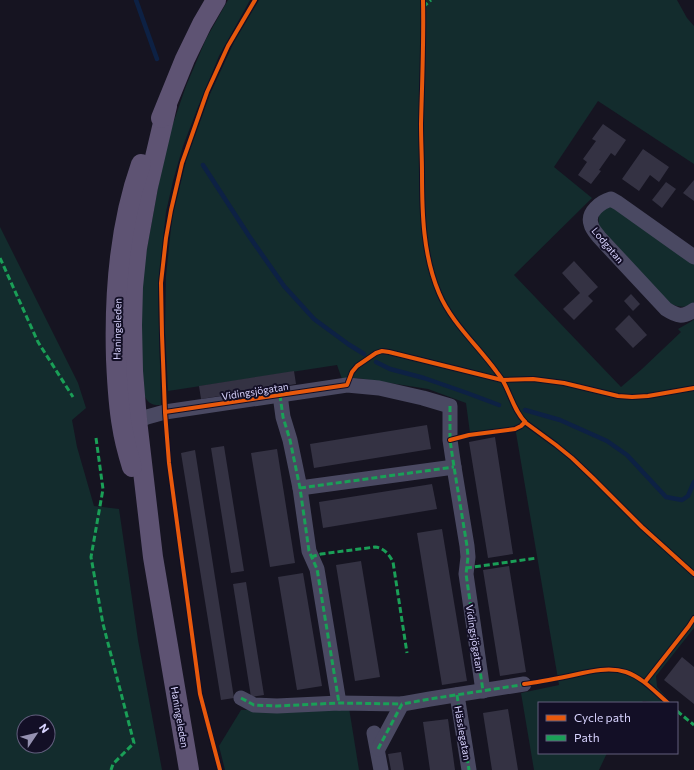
<svg xmlns="http://www.w3.org/2000/svg" width="694" height="770" font-family="Commissioner,sans-serif">
  <style>
    .green { fill: #132c2d; fill-rule: evenodd }
    .lines { fill: none; stroke-linecap: round; stroke-linejoin: round }
    .stream { stroke: #0d2144; stroke-width: 4.5 }
    .building { fill: #343243 }
    .minor { stroke: #4a4962; stroke-width: 15 }
    .major { stroke: #5e5373; stroke-width: 20 }
    .quiet { stroke: #1a9f57; stroke-width: 3; stroke-dasharray: 6 3; stroke-linecap: butt }
    .cycleway-casing { stroke: #130f26; stroke-width: 6 }
    .cycleway { stroke: #e8590c; stroke-width: 4 }
    .labels { text-anchor: middle; stroke-width: 4; stroke-linejoin: round; paint-order: stroke }
    .street-label { font-size: 10px; fill: #d9d4ff; stroke: #130f26 }
  </style>
  <rect width="100%" height="100%" fill="#161421"/>
  <!-- green -->
  <g class="green">
    <path d="M228,0h22l-31,56 -21,51 -15,39 -10,35 -7,31 -8,74 3,119c-15,1 -16,-8 -20,-20v-104l25,-137 20,-58 20,-47z"/>
    <path d="M259,0h418l10,18 7,8v138l-96,-63 -44,66 38,31 -78,77 107,112 21,-18 39,-37 -3,-3 14,-8 2,-2v309l-38,48 1,11 9,10 -4,6 -19,-2 -2,2h-102v50h68l-8,17h-65l-13,-77 38,-8 -44,-258 -45,6 -4,-30 -38,-14 -70,-11 -16,1 -5,-14 -169,26 -3,-60 1,-55 6,-58 14,-57 24,-67 24,-52z"/>
    <path d="M608,207h7l79,56v39c-8,7 -14,5 -24,2l-69,-73c-4,-12 -4,-18 7,-24z"/>
    <path d="M0,227l78,156 8,25 -14,12 5,27 17,59 25,3 19,131 24,130h-162zM24,722h24v24h-24z"/>
    <path d="M349,708l10,62h-134l-6,-24 22,-36z"/>
  </g>
  <g class="lines">
    <!-- stream -->
    <g class="stream">
      <path d="M136,0l21,59"/>
      <path d="M203,165l46,71 35,50 30,33 34,25 16,10"/>
      <path d="M376,362l14,7 34,9 43,15 32,12"/>
      <path d="M525,410l35,10 47,21 20,14 39,42 16,3 6,-4 6,-14"/>
    </g>
  </g>
  <!-- building -->
  <g class="building">
    <path d="M603,124l23,16 -11,16 -4,-3 -12,17 2,1 -10,13 -13,-9 9,-13 -4,-3 13,-18 -4,-2z"/>
    <path d="M643,149l26,18 -10,15 -9,-7 -11,16 -17,-12z"/>
    <path d="M694,180v21l-11,-8z"/>
    <path d="M666,182l10,7 -14,19 -10,-8z"/>
    <path d="M574,261l24,26 -10,9 5,5 -19,19 -11,-11 17,-16 -18,-20z"/>
    <path d="M631,294l9,10 -7,7 -9,-10z"/>
    <path d="M629,315l18,20 -14,13 -18,-19z"/>
    <path d="M294,371l2,13 -95,15 -2,-13z"/>
    <path d="M427,425l4,24 -117,19 -4,-24z"/>
    <path d="M495,437l18,117 -25,4 -19,-116z"/>
    <path d="M224,446l20,125 -13,2 -20,-125z"/>
    <path d="M277,449l18,114 -25,4 -19,-114z"/>
    <path d="M195,450l39,248 -13,2 -40,-247z"/>
    <path d="M432,484l5,25 -114,19 -4,-26z"/>
    <path d="M442,529l25,152 -25,4 -25,-152z"/>
    <path d="M361,561l19,116 -25,4 -19,-116z"/>
    <path d="M509,566l17,106 -26,4 -17,-106z"/>
    <path d="M303,573l19,113 -25,4 -19,-113z"/>
    <path d="M246,582l18,113 -13,2 -18,-113z"/>
    <path d="M682,657l12,10v37l-30,-24z"/>
    <path d="M508,709l10,61h-26l-9,-57z"/>
    <path d="M448,719l7,51h-25l-7,-48z"/>
    <path d="M401,752l3,18h-13l-3,-16z"/>
  </g>
  <g class="lines">
    <!-- minor -->
    <g class="minor">
      <path d="M694,257l-76,-54 -7,-4c-10,3 -24,13 -20,25 1,5 5,9 8,13l67,72c11,7 16,9 28,1"/>
      <path d="M280,395l3,22 7,23 10,48 9,63 8,18 1,6 21,128"/>
      <path d="M128,423l19,-6 18,-5 182,-27 32,3 44,10 27,8v34l4,27 13,79 1,11 -2,17 17,117"/>
      <path d="M300,488l154,-21"/>
      <path d="M457,695l12,75"/>
      <path d="M241,698l13,7 23,1 62,-3 63,1"/>
      <path d="M374,733l7,37"/>
      <path d="M378,749l24,-45 28,-5 94,-15"/>
    </g>
    <!-- major -->
    <g class="major">
      <path d="M167,106l-19,81 -11,61 -4,39 -1,38 1,46 4,49 16,137 36,213"/>
      <path d="M161,118l24,-59 17,-35 14,-24"/>
      <path d="M132,467c-4,-13 -8,-27 -10,-41 -4,-22 -5,-45 -6,-67 -2,-66 3,-133 25,-195"/>
    </g>
    <!-- quiet -->
    <g class="quiet">
      <path d="M423,7l8,-7"/>
      <path d="M0,258l38,84 35,55"/>
      <path d="M280,395l3,22 7,23 10,48 9,63 8,18 1,6 21,128"/>
      <path d="M450,406v34l4,27 13,79 1,11 -2,17 17,117"/>
      <path d="M96,438l7,51 -12,68 12,67 31,119 -21,21 -2,6"/>
      <path d="M300,488l154,-21"/>
      <path d="M311,557l10,-3 54,-7c9,1 14,7 18,15l14,91"/>
      <path d="M466,568l71,-10"/>
      <path d="M457,695l12,75"/>
      <path d="M241,698l13,7 23,1 62,-3 63,1"/>
      <path d="M677,711l17,14"/>
      <path d="M378,749l24,-45 28,-5 97,-15"/>
    </g>
    <!-- cycleway casing -->
    <g class="cycleway-casing">
      <g id="cycleway">
        <path d="M423,0c1,41 -1,83 -2,124 0,17 1,33 1,49 0,40 1,82 17,120 12,29 38,52 57,78 2,3 5,6 7,10 8,14 11,30 23,42l30,22 16,13 21,20 49,49 52,47"/>
        <path d="M165,412l182,-27 5,-13 5,-6 19,-13 6,-2 7,1 113,28 31,-1 31,4 54,13 14,1 16,-1 46,-8"/>
        <path d="M450,440l19,-5 46,-6 6,-3 4,-4"/>
        <path d="M645,682l44,-56 5,-8"/>
        <path d="M524,684c15,-2 30,-5 45,-8 18,-4 39,-10 57,-4 17,6 29,20 42,31"/>
        <path d="M220,770l-20,-76 -31,-231 -4,-51 -3,-77 -1,-52 5,-45 5,-28 11,-47 5,-14 20,-57 21,-46 27,-46"/>
      </g>
    </g>
    <!-- cycleway -->
    <use href="#cycleway" class="cycleway"/>
  </g>
  <g class="labels">
    <!-- street labels -->
    <g class="street-label">
      <text transform="translate(608 245) rotate(50)" y="4">Lodgatan</text>
      <text transform="translate(117 329) rotate(-89)" y="4">Haningeleden</text>
      <text transform="translate(255 391) rotate(-9)" y="4">Vidingsjögatan</text>
      <text transform="translate(475 638) rotate(81)" y="4">Vidingsjögatan</text>
      <text transform="translate(180 717) rotate(80)" y="4">Haningeleden</text>
      <text transform="translate(463 733) rotate(80)" y="4">Hässlegatan</text>
    </g>
  </g>
  <!-- legend -->
  <rect x="538" y="702" width="140" height="52" fill="#130f26" stroke="#625e7d"/>
  <rect x="546" y="715" width="20" height="6" fill="#e8590c" stroke="#625e7d"/>
  <text x="574" y="722" font-size="12" fill="#d9d4ff">Cycle path</text>
  <rect x="546" y="735" width="20" height="6" fill="#1a9f57" stroke="#625e7d"/>
  <text x="574" y="742" font-size="12" fill="#d9d4ff">Path</text>
  <!-- north arrow -->
  <g transform="translate(36 734) rotate(55)"><circle r="19" fill="#130f26" stroke="#625e7d"/>
  <path d="M0-3L7 15L0 10L-7 15Z" fill="#9591b1"/>
  <text y="-6" font-size="11" font-weight="bold" text-anchor="middle" fill="#d9d4ff">N</text>
  </g>
</svg>
